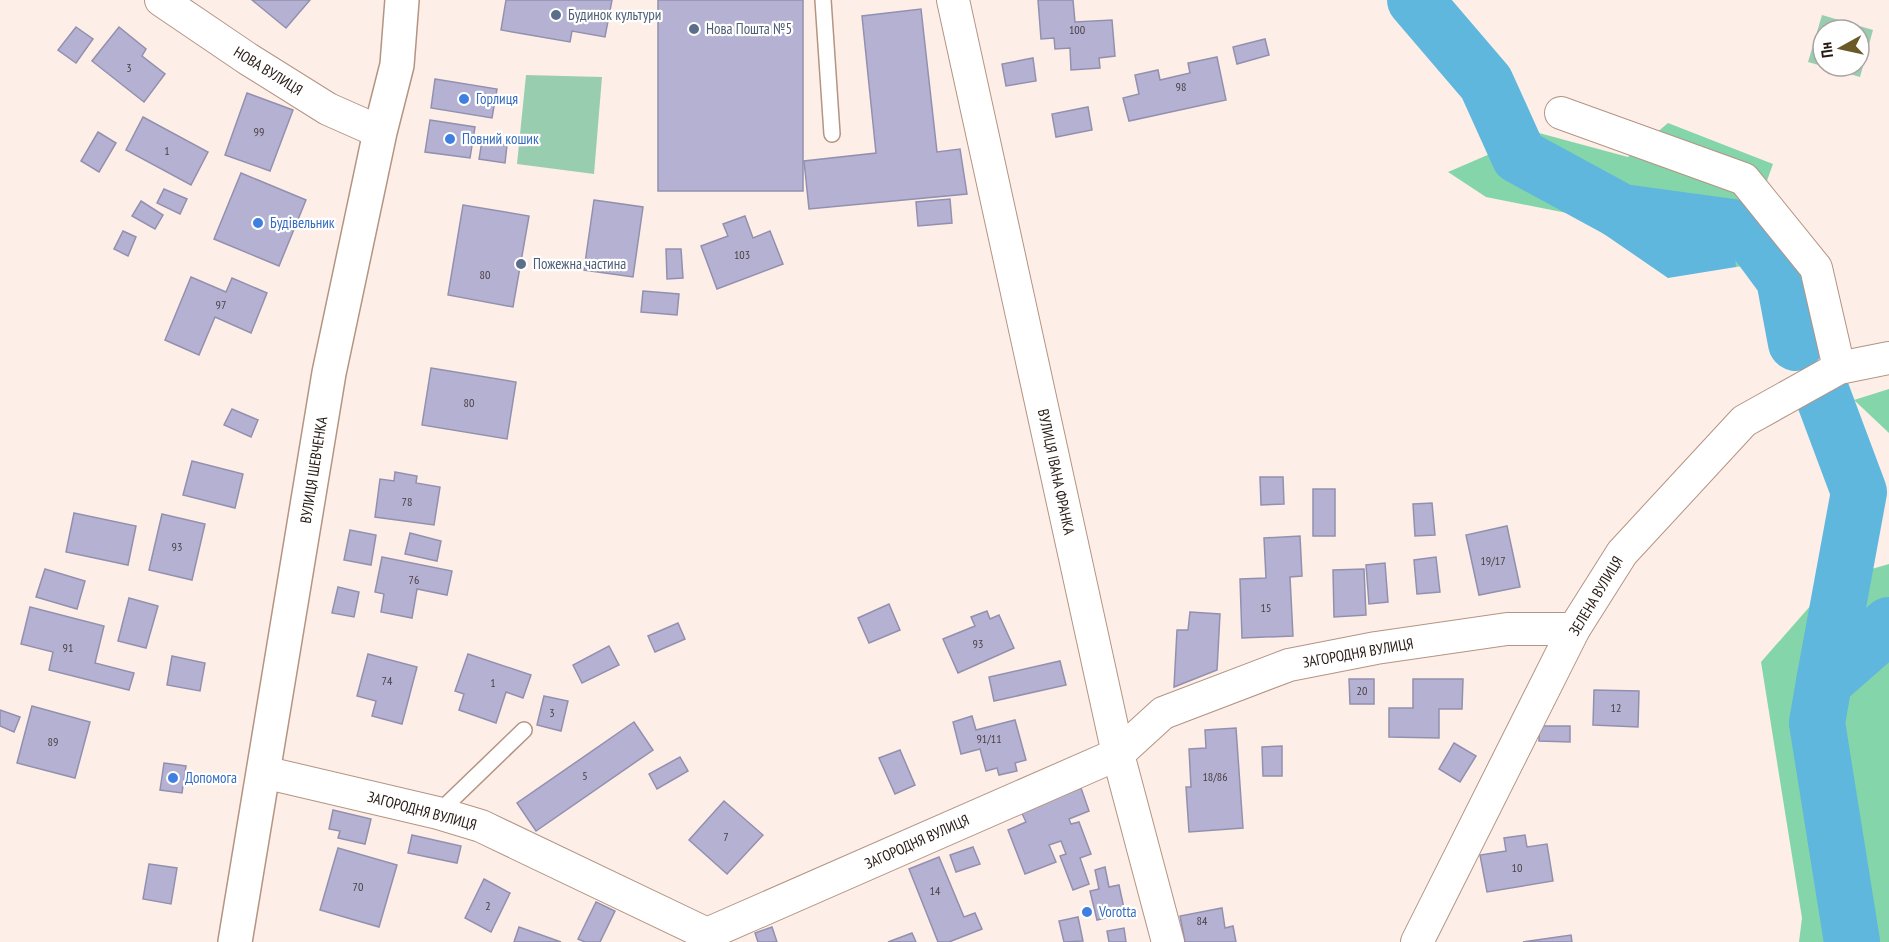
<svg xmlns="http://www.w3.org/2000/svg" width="1889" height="942" font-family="'PT Sans Narrow',sans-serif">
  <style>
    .green { fill: #99cdb0; fill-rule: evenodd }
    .forest { fill: #84d5a9 }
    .water { fill: #5fb7dd }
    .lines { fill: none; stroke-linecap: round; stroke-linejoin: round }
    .river { stroke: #5fb7dd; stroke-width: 56 }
    .building { fill: #b5b1d2; stroke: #9390af; stroke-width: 1.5 }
    .service-casing { stroke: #b49483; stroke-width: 18 }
    .minor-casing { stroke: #b49483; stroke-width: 34 }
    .tertiary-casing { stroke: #b49483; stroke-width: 36 }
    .service { stroke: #fff; stroke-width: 15 }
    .minor { stroke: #fff; stroke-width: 32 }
    .tertiary { stroke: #fff; stroke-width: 33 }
    .service-dot { fill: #5c6f8a; stroke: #fff; stroke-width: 2 }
    .shop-dot { fill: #3f7fe0; stroke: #fff; stroke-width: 2 }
    .labels { text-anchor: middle; stroke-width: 4.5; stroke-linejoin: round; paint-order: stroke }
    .number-label { font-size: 12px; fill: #4a4044 }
    .service-label { font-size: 15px; fill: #4e5e75; stroke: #fff; text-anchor: start }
    .street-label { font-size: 15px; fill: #271a14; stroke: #fff }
    .shop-label { font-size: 15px; fill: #366cbe; stroke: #fff; text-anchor: start }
  </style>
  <rect width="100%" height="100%" fill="#fdefe7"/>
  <!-- green -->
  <g class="green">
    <path d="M1822,15l51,15 -13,47 -52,-15zM1823,30h36v36h-36z"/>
    <path d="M526,75l76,2 -8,97 -77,-10z"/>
  </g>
  <!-- forest -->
  <g class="forest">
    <path d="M1668,123l105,41 -14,39 41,54 -64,10 -1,-39 -113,-16 -25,7 -111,-22 -38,-25 91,-39 89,24z"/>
    <path d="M1889,389v44l-35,-33z"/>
    <path d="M1889,564v378h-90l3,-24 -41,-256 72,-82z"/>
  </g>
  <!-- water -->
  <path class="water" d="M1665,200l70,28 1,39 -68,11 -80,-55 34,-11 2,-8z"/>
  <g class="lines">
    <!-- river -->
    <g class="river">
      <path d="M1415,0l71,83 33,73 103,56 125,17 37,50 12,64"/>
      <path d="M1822,393l37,99 -35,190"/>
      <path d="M1852,942l-35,-219 7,-41 65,-57"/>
    </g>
  </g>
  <!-- building -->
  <g class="building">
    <path d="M252,0h58l-24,28z"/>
    <path d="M506,0h106l-7,37 -33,-6 -2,11 -69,-12z"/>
    <rect x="658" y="0" width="145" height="191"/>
    <path d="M1038,0h35l2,22 37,-2 3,36 -16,2 1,10 -29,2 -1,-22 -15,1 -1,-11 -13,1z"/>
    <path d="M921,9l16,143 23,-3 7,45 -158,15 -5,-48 72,-8 -14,-137z"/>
    <path d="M76,27l17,12 -17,24 -18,-13z"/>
    <path d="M119,27l27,22 -4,7 23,18 -21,28 -52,-41z"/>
    <path d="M1265,39l4,16 -32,9 -4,-17z"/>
    <path d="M1217,57l9,43 -97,21 -6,-23 16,-4 -4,-19 23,-5 2,10 30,-7 -2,-10z"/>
    <path d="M1033,58l3,23 -30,5 -4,-22z"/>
    <path d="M435,79l62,10 -5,29 -61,-10z"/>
    <path d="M247,93l46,17 -23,61 -45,-16z"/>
    <path d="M1088,107l4,23 -36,7 -4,-23z"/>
    <path d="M143,117l65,35 -17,33 -65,-35z"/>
    <path d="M430,120l45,7 -5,31 -45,-6z"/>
    <path d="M98,132l18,11 -17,29 -18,-11z"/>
    <path d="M482,141l25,4 -2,18 -26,-4z"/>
    <path d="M241,173l65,27 -27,66 -65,-27z"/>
    <path d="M164,189l23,10 -7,15 -23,-11z"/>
    <path d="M950,199l2,24 -34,3 -2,-24z"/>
    <path d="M594,200l49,7 -10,70 -49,-7z"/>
    <path d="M141,201l22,14 -8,14 -23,-13z"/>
    <path d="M463,205l66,11 -16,91 -65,-12z"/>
    <path d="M745,216l8,22 17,-7 13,33 -66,25 -16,-43 27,-10 -5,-12z"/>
    <path d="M123,231l13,6 -8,19 -14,-7z"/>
    <path d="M666,249h15l2,29 -16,1z"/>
    <path d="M191,277l35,15 6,-14 35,15 -16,40 -36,-16 -16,38 -34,-15z"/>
    <path d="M643,291l36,3 -2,21 -36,-3z"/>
    <path d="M431,368l85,14 -9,57 -85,-14z"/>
    <path d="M232,409l26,11 -7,17 -27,-12z"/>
    <path d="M192,461l51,13 -8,34 -52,-13z"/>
    <path d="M395,472l22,4 -1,7 24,4 -6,38 -59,-8 5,-38 14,2z"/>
    <path d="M1260,477h23l1,27 -23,1z"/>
    <rect x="1313" y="489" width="22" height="47"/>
    <path d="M1432,503l3,32 -20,1 -2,-32z"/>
    <path d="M74,513l62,13 -8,39 -62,-13z"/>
    <path d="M162,514l43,10 -13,56 -43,-10z"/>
    <path d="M1507,526l13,61 -41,8 -13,-60z"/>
    <path d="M350,530l26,5 -5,30 -27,-5z"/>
    <path d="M410,533l31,8 -4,20 -32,-7z"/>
    <path d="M1300,536l2,40 -12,1 3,59 -51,2 -2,-59 26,-1 -2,-40z"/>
    <path d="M382,557l70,14 -5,24 -30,-6 -5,29 -31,-6 3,-18 -9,-2z"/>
    <path d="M1436,557l4,35 -23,2 -3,-34z"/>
    <path d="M1385,563l3,39 -19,2 -3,-39z"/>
    <path d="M45,569l40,12 -8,28 -41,-12z"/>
    <path d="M1364,569l2,46 -32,2 -1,-47z"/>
    <path d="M338,587l21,5 -5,25 -22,-4z"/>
    <path d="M129,598l29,8 -12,42 -28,-7z"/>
    <path d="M889,604l11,26 -31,13 -11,-25z"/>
    <path d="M30,607l74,19 -9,37 39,10 -5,17 -80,-20 4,-18 -32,-8z"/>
    <path d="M987,611l3,8 9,-4 15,33 -56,25 -15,-34 32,-13 -4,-9z"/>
    <path d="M1190,612l30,2 -3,56 -43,17 3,-57h11z"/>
    <path d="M678,623l7,16 -30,13 -7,-16z"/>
    <path d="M609,646l10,19 -37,18 -9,-18z"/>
    <path d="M368,654l49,13 -15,57 -30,-8 4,-15 -19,-5z"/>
    <path d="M468,654l63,21 -8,23 -17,-6 -10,31 -37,-13 5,-16 -9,-3z"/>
    <path d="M172,656l33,7 -5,28 -33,-6z"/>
    <path d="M1060,661l6,24 -72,16 -5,-24z"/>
    <path d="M1349,679h25v25h-24z"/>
    <path d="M1413,679h50l-1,30h-23v29l-50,-1v-29h24z"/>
    <path d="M1594,690l45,1 -1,36 -45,-2z"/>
    <path d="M544,696l24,5 -7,30 -24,-6z"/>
    <path d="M32,706l58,16 -15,56 -58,-15z"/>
    <path d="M0,710l20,7 -6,15 -14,-6z"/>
    <path d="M972,716l4,14 39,-10 11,40 -11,3 2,8 -18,4 -2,-7 -11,3 -6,-22 -19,5 -8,-32z"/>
    <path d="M634,722l19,28 -117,81 -19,-28z"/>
    <path d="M1539,726h31v16l-31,-1z"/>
    <path d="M1236,728l7,100 -54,4 -3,-45h5l-2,-38 17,-1 -1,-18z"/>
    <path d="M1454,743l22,13 -16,26 -21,-13z"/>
    <path d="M1282,746v30h-19l-1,-29z"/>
    <path d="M900,750l15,35 -20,9 -16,-36z"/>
    <path d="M680,757l8,14 -31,18 -8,-15z"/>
    <path d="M164,763l22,3 -4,27 -22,-3z"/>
    <path d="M1081,788l8,23 -20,8 2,5 8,-2 12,32 -11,4 9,26 -16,6 -13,-34 6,-2 -5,-13 -12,4 7,17 -31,12 -17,-44 18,-8 -7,-15 28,-6z"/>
    <path d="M724,801l39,34 -36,39 -38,-34z"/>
    <path d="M333,810l38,9 -6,25 -27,-6 2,-7 -11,-2z"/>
    <path d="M412,835l49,11 -4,17 -49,-10z"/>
    <path d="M1525,835l2,12 20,-3 6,37 -66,11 -7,-37 26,-4 -2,-13z"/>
    <path d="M973,847l7,17 -24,8 -6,-17z"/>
    <path d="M338,848l59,17 -18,62 -59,-17z"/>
    <path d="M939,857l25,60 11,-4 7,16 -33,13h-11l-29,-73z"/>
    <path d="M149,864l28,4 -6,36 -28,-5z"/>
    <path d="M1105,867l4,20 10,-2 6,28 -28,7 -7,-29 9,-2 -4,-19z"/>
    <path d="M484,879l26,14 -19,39 -26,-14z"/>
    <path d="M596,902l19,9 -15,31h-15l-7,-3z"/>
    <path d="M1222,908l3,20 8,-2 3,16h-51l-5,-26z"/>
    <path d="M1078,917l5,24 -19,1 -5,-21z"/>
    <path d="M519,927l42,15h-47z"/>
    <path d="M772,927l5,15h-19l-3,-9z"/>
    <path d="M1124,928l2,14h-17l-2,-11z"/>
    <path d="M912,933l4,9h-28z"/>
    <path d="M1571,935l1,7h-49z"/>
  </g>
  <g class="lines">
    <!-- service casing -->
    <g class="service-casing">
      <g id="service">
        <path d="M823,0l9,134"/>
        <path d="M438,813l86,-83"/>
      </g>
    </g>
    <!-- minor casing -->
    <g class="minor-casing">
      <g id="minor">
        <path d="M161,0l87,59 80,50 52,23"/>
        <path d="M953,0l165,754 50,188"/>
        <path d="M1561,113l183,66 72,89 23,100"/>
        <path d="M263,772l175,41 43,13 226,108 411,-180 45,-41 126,-48 87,-17 131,-19h67"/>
        <path d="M1417,942l157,-313 48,-76 122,-132 95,-53 50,-10"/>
      </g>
    </g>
    <!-- tertiary casing -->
    <g class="tertiary-casing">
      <path id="tertiary" d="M235,942l94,-569 51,-241 17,-67 5,-65"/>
    </g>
    <!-- service -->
    <use href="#service" class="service"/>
    <!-- minor -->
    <use href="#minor" class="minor"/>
    <!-- tertiary -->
    <use href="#tertiary" class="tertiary"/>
  </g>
  <!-- markers -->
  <g class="service-dot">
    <circle cx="556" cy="15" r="6"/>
    <circle cx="694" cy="29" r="6"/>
    <circle cx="521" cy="264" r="6"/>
  </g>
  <g class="shop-dot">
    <circle cx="464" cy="99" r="6"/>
    <circle cx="450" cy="139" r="6"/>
    <circle cx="258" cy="223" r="6"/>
    <circle cx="173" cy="778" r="6"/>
    <circle cx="1087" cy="912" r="6"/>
  </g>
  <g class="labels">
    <!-- number labels -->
    <g class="number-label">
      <text x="1077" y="34">100</text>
      <text x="129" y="72">3</text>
      <text x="1181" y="91">98</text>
      <text x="259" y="136">99</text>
      <text x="167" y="155">1</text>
      <text x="742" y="259">103</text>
      <text x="485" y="279">80</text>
      <text x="221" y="309">97</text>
      <text x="469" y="407">80</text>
      <text x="407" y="506">78</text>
      <text x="177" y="551">93</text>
      <text x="1493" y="565">19/17</text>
      <text x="414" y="584">76</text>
      <text x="1266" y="612">15</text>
      <text x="978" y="648">93</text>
      <text x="68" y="652">91</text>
      <text x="387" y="685">74</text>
      <text x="493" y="687">1</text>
      <text x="1362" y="695">20</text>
      <text x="1616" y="712">12</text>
      <text x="552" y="717">3</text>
      <text x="989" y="743">91/11</text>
      <text x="53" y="746">89</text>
      <text x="585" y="780">5</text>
      <text x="1215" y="781">18/86</text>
      <text x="726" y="841">7</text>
      <text x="1517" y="872">10</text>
      <text x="358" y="891">70</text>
      <text x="935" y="895">14</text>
      <text x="488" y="910">2</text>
      <text x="1202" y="925">84</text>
    </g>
    <!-- service labels -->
    <g class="service-label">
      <text x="568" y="20">Будинок культури</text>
      <text x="706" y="34">Нова Пошта №5</text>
      <text x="533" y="269">Пожежна частина</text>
    </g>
    <!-- street labels -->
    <g class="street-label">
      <text transform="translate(268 71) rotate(32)" y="5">НОВА ВУЛИЦЯ</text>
      <text transform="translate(314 470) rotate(-81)" y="5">ВУЛИЦЯ ШЕВЧЕНКА</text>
      <text transform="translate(1056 472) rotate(78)" y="5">ВУЛИЦЯ ІВАНА ФРАНКА</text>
      <text transform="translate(1596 596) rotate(-59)" y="5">ЗЕЛЕНА ВУЛИЦЯ</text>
      <text transform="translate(1358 653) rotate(-10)" y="5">ЗАГОРОДНЯ ВУЛИЦЯ</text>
      <text transform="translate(422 811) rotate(15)" y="5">ЗАГОРОДНЯ ВУЛИЦЯ</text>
      <text transform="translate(917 842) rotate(-24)" y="5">ЗАГОРОДНЯ ВУЛИЦЯ</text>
    </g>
    <!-- shop labels -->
    <g class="shop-label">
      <text x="476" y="104">Горлиця</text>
      <text x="462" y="144">Повний кошик</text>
      <text x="270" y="228">Будівельник</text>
      <text x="185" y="783">Допомога</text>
      <text x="1099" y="917">Vorotta</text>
    </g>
  </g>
  <!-- north arrow -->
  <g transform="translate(1841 48) rotate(262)"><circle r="28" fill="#ffffff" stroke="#a9a3a1" stroke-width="1.5"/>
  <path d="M0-4.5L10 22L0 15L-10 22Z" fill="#6c5928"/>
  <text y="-9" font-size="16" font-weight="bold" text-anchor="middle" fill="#271a14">Пн</text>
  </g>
</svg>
